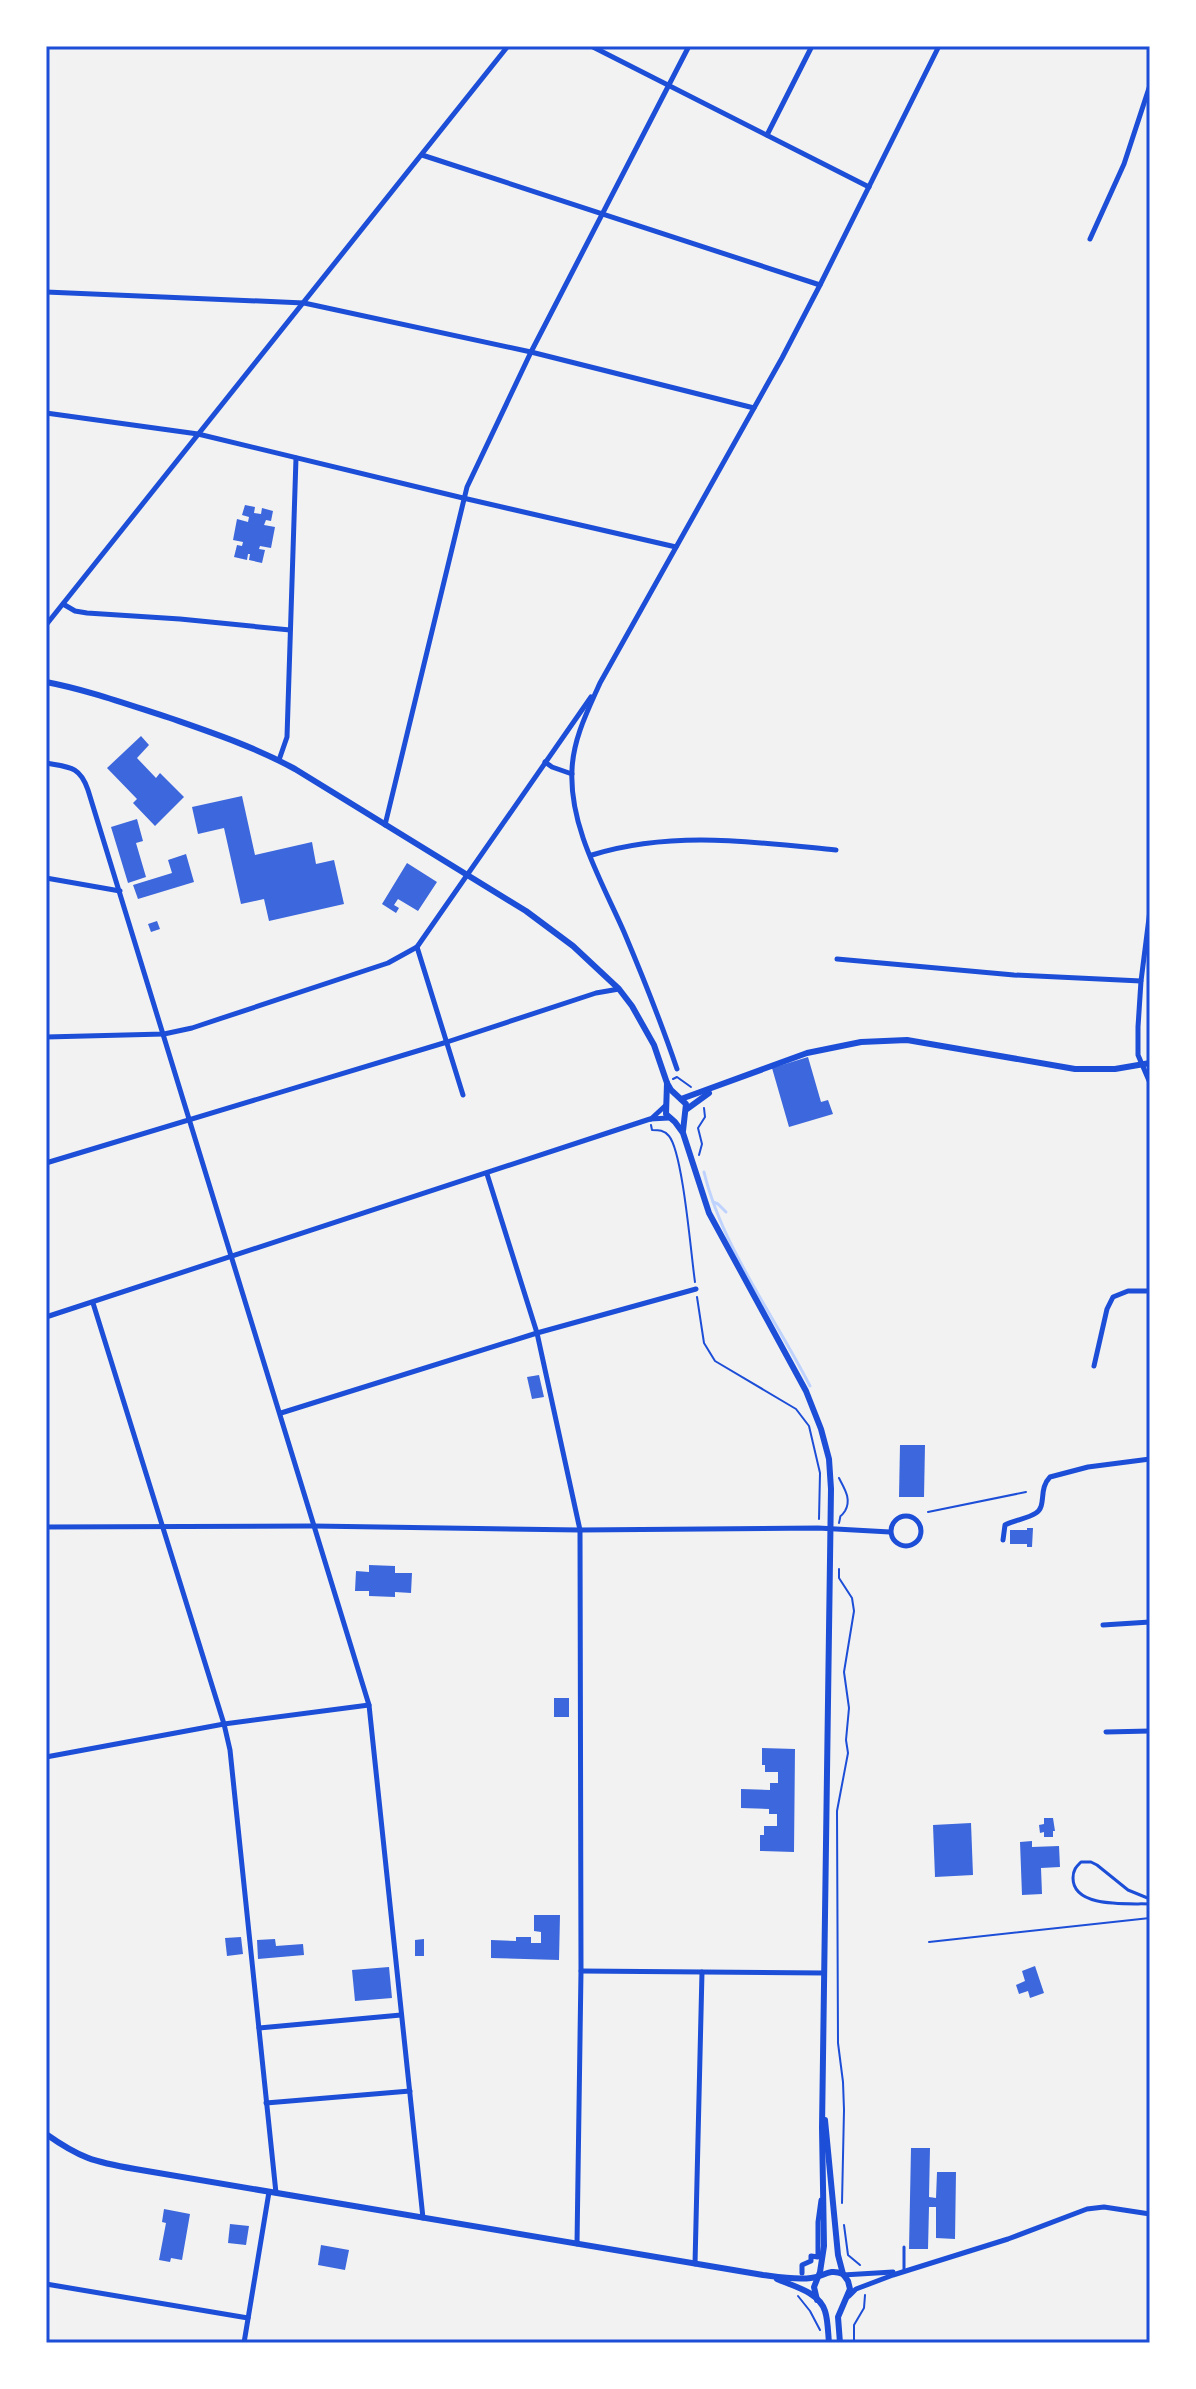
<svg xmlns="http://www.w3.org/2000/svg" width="1196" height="2389" font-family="'Fira Sans Condensed',sans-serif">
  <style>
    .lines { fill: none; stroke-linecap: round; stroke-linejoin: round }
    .stream { stroke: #bfd3fe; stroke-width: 3 }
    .building { fill: #3d67dc }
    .path { stroke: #1d4ed8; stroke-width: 2 }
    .service { stroke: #1d4ed8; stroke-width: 3 }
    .minor { stroke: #1d4ed8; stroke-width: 5 }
    .tertiary { stroke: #1d4ed8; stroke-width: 6 }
    .neatline { fill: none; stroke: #1d4ed8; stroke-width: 3 }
  </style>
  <rect width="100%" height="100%" fill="#f2f2f2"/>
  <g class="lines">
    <!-- stream -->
    <g class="stream">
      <path d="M704,1172c18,75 71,145 106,214"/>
      <path d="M713,1202l5,2 8,8"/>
    </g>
  </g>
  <!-- building -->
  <g class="building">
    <path d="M245,505l10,2 -1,6 7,1 1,-6 11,3 -2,10 -5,-1 -2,5 11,2 -4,21 -11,-2 -1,3 6,1 -3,13 -13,-3 1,-6h-2l-1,6 -13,-3 3,-12 5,1 1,-4 -10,-2 4,-21 11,3 1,-5 -7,-2z"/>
    <path d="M141,736l8,9 -12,13 19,20 4,-5 24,24 -29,29 -22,-23 4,-4 -30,-31z"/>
    <path d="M242,796l13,59 57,-13 4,22 18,-4 10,44 -75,17 -5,-22 -23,5 -17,-76 -26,6 -6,-27z"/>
    <path d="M137,819l6,22 -7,2 10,34 -18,6 -17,-56z"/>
    <path d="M186,854l8,28 -56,17 -5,-14 39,-12 -4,-13z"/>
    <path d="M407,863l30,19 -19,29 -20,-12 -4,6 5,3 -3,5 -14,-9z"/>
    <path d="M157,921l3,8 -9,3 -3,-8z"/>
    <path d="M808,1057l13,45 7,-2 5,14 -44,13 -17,-59z"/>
    <path d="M539,1375l5,22 -12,2 -5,-22z"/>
    <path d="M900,1445h25l-1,52h-25z"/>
    <path d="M1027,1528h6l-1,19h-5v-3h-17v-14h17z"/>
    <path d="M369,1565l26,1v7h17l-1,20 -16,-1v5l-26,-1v-5h-14l1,-20 13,1z"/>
    <rect x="554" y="1698" width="15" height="19"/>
    <path d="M762,1748l33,1 -1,103 -34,-1v-16h4v-9h13v-12h-8v-5l-28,-1v-19l29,1v-7h8v-11h-13v-7h-3z"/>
    <path d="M1044,1818h9l2,13h-2v6h-9v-5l-4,1 -1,-8 5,-1z"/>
    <path d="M971,1823l2,52 -38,2 -2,-52z"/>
    <path d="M1032,1841v6l27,-1 1,21 -19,1 1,26 -20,1 -2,-53z"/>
    <path d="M534,1915h26l-1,45 -68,-2v-18l25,1v-4h15v6h10v-11l-7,-1z"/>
    <path d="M241,1937l2,17 -16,2 -2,-18z"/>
    <path d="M275,1939l1,7 27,-2 1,11 -46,4 -1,-19z"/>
    <path d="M424,1939v17h-9v-16z"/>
    <path d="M1035,1966l9,27 -14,5 -2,-7 -9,3 -3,-9 9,-4 -3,-10z"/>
    <path d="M389,1967l3,31 -37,3 -3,-31z"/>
    <path d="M911,2148h19l-1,49 7,1 1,-26h19l-1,67 -19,-1v-31h-7l-1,42h-19z"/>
    <path d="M164,2209l26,5 -8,46 -11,-2 -1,4 -11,-2 7,-37 -4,-1z"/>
    <path d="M230,2224l19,2 -3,19 -18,-2z"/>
    <path d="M321,2245l28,5 -4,20 -27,-5z"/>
  </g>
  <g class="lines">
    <!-- path -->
    <g class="path">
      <path d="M673,1079l4,-2 14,10"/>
      <path d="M651,1125l1,5c7,0 12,0 17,6 14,17 22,119 26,146"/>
      <path d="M699,1155l3,-11 -4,-16 7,-11 -1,-9"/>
      <path d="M697,1297l7,46 11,18 81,48 13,17 11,47 -1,46"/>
      <path d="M839,1478c5,10 13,21 6,33 -7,10 -3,-1 -6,12"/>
      <path d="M928,1512l98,-20"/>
      <path d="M839,1569v9l13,20 2,13 -10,61 5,36 -3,32 2,13 -11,58 1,232 5,39 1,28 -2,93"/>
      <path d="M929,1942l221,-24"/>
      <path d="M844,2225l4,30 12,10"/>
      <path d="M798,2296l12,15 10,19"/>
      <path d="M854,2343v-18l10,-17 1,-13"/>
    </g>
    <!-- service -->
    <g class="service">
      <path d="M1150,1899l-22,-9 -31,-25 -6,-3h-10c-5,5 -8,8 -8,16 0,31 57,25 77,26"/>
      <path d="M904,2270v-23"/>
    </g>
    <!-- minor -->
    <g class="minor">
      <path d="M591,46l278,141"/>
      <path d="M767,135l45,-89"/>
      <path d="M422,155l398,130"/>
      <path d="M1090,239l34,-75 26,-79"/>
      <path d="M46,292l258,11 227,49 223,56"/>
      <path d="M46,413l152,21 265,64 213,49"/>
      <path d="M63,604l12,7 12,2 93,6 110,11"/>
      <path d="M46,625l462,-579"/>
      <path d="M279,760l8,-23 9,-279"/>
      <path d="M545,762l7,5 20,7"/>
      <path d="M46,763c23,4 34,3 42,27l281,915 54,513"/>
      <path d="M385,825l82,-338 64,-135 158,-306"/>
      <path d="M592,855c80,-25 162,-13 244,-5"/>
      <path d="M46,878l74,13"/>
      <path d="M1150,910l-9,71 -3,46v28l12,28"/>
      <path d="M417,947l46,148"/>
      <path d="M837,959l177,16 127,6"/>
      <path d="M46,1037l118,-3 28,-6 196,-65 29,-16 174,-250"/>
      <path d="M677,1069c-16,-47 -34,-92 -53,-137 -22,-50 -55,-106 -52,-162 1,-31 16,-60 28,-87l182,-325 38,-73 119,-239"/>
      <path d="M651,1119l14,-13"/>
      <path d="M46,1163l401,-121 149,-49 23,-4"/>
      <path d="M487,1174l50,159 43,197 1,441 -4,273"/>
      <path d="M93,1303l131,421 6,26 46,443"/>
      <path d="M46,1317l604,-198 19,-1"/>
      <path d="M1094,1366l13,-57 6,-12 15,-6h22"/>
      <path d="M281,1413l256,-80 159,-44"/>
      <circle cx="906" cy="1531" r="15"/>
      <path d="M46,1527l267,-1 267,4 238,-2 72,4"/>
      <path d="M1003,1540l2,-15c9,-5 22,-6 31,-12 11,-7 2,-24 14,-36l38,-10 62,-8"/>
      <path d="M1103,1625l47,-3"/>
      <path d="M1106,1732l44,-1"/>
      <path d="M46,1757l178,-33 145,-19"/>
      <path d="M581,1971l243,2"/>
      <path d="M259,2028l142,-13"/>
      <path d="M266,2103l144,-12"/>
      <path d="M695,2264l7,-292"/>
      <path d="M802,2273v-8l9,-4v-5l7,1v-35l3,-22"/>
      <path d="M843,2275l50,-3"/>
      <path d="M46,2284l202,34"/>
      <path d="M849,2296l7,-7 37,-14 115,-36 79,-30 17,-2 46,7"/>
      <path d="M244,2343l25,-151"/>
    </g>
    <!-- tertiary -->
    <g class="tertiary">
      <path d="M46,682c42,8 83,23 124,36 43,15 85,29 125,51l231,142 47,35 46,43 13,17 22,39 13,38 4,7 15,14 -3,27"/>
      <path d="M667,1083l-1,31 9,8 8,11 26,80 97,178 15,38 8,30 2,30 -9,639 2,118 -4,26 -6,15 3,13"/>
      <path d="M681,1099l126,-46 54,-11 46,-2 168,29h40l35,-6"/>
      <path d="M687,1109l22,-16"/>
      <path d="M825,2120l13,135 5,19 5,7 2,8 -12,28 2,26"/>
      <path d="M46,2134c34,24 48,28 89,35l628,106c15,2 32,5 48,3 13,-1 17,-10 32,-4"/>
      <path d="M777,2279c16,7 42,13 48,32 3,9 3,22 4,32"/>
    </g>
  </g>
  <!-- border -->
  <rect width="1196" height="2389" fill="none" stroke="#ffffff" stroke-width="96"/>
  <rect x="48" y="48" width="1100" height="2293" class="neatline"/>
</svg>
